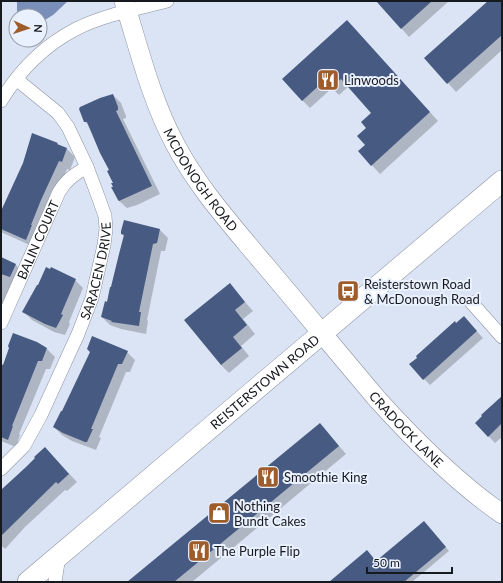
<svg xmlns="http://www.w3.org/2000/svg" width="503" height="583" font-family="Lato,sans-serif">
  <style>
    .water { fill: #798eb8 }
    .shadow { fill: #0003 }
    .building { fill: #475a81 }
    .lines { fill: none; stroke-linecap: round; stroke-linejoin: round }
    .street-casing { stroke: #8a91a0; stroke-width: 14 }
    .secondary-casing { stroke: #8a91a0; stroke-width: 20 }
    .primary-casing { stroke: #8a91a0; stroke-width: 22 }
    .street { stroke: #fff; stroke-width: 13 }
    .secondary { stroke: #fff; stroke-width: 19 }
    .primary { stroke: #fff; stroke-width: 21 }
    .labels { text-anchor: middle; stroke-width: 4; stroke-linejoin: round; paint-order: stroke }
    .poi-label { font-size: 13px; fill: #16191e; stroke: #eaf1fe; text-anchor: start }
    .street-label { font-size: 13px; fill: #16191e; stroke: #eaf1fe }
  </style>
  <rect width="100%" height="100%" fill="#dbe4f4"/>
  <!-- water -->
  <path class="water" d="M17,1h51l-15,14 -13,8v-7h-20l-3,-5z"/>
  <!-- shadow -->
  <g class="shadow">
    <path d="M380,1h69l-40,36 -8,-9z"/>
    <path d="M489,1h13v49l-46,42 -30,-34z"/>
    <path d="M355,29l83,92 -58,53 -21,-23 8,-6 1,-17 5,-15 -24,-27 -10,9 -7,-7 -22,20 -8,-8z"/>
    <path d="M113,95l8,8 5,13v2l-3,1 37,75 -23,11 -10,3 -9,-8 -8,-30 -22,-45 -3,-4z"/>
    <path d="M57,144l10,5 8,8 -5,13 -3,-1 -33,78 -33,-15v-21h1z"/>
    <path d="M160,230l8,8 -3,13h-4l-14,69 1,1 -2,13 -25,-5 -11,-4 -8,-8 5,-14 17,-67 -2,-2z"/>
    <path d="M1,257l14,7 8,9 -22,43z"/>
    <path d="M51,271l24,9 8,8 -14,34 1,2 -5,11 -11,-3 -22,-12 -8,-8z"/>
    <path d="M229,284l24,27 -10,8 12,15 -14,12 8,10 -20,17 -8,-8z"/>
    <path d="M456,324h14l13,14 -53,47 -6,-6z"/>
    <path d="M47,349l8,8 -5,12h-4l-27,65 1,1 -4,12 -15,-6v-71z"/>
    <path d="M127,352l8,8 -5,12h-4l-27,65 2,1 -5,12 -24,-9 -10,-6 -8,-8z"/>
    <path d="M502,398v39l-7,6 -19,-20z"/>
    <path d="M320,424l26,30 -154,128h-63z"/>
    <path d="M46,449l31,33 -10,9 -2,-1 -40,37 -20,22 -4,-4v-55l25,-22z"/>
    <path d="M428,526l21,25 -37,31h-82l46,-20z"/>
  </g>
  <!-- building -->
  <g class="building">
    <path d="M376,1h56l-31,28z"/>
    <path d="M488,1h14v34l-55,49 -23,-26z"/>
    <path d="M347,20l83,92 -59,54 -13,-15 7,-6 -8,-9 9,-8 -5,-6 10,-9 -30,-34 -11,9 -6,-7 -22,20 -20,-22z"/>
    <path d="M113,94l5,13v3l-2,1 36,75 -33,15 -1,-1 -7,-13h2l-2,-4h2l-6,-12 2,-1 -9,-17 -13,-31h-3l-5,-13 1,-2 20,-9z"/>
    <path d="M32,133l26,10 -1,1 10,4 -5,14 -3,-1 -18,39 -10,25h1l-6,15 -25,-11v-18l22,-48z"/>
    <path d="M124,220l36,9 -3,14 -4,1 -14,68h2l-2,14 -28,-4 1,-1 -11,-4 4,-16 2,1 3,-15h1l8,-33 5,-19 -3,-1v-3z"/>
    <path d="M1,257l15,7 -6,13 -9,-3z"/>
    <path d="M46,267l4,2 1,-2 25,12 -15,35 2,1 -7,13 -11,-4 -23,-12 15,-27h1z"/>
    <path d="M230,283l15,19 -10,8 12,15 -14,12 9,11 -21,17 -37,-45z"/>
    <path d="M464,316l13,15 -54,49 -14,-16 8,-6 -1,-2 39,-35 1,2z"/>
    <path d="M13,333l24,9 10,6 -5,13h-4l-26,65h1l-5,14 -7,-3v-73l2,1 6,-17 -1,-2z"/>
    <path d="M92,336l36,15 -6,13h-4l-27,65h2l-6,13h-2l-22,-9 -10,-6 8,-16h1l28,-59 -3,-3z"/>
    <path d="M502,396v27l-14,14 -13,-14 7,-7 -1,-1z"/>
    <path d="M320,423l19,23 -165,136h-47z"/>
    <path d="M45,447l24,27 -11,10 -2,-2 -55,54v-46l25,-23 9,-9 -1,-1z"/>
    <path d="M424,521l22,26 -42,35h-75l38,-32 9,11z"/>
  </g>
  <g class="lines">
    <!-- street casing -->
    <g class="street-casing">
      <g id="street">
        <path d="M1,101c18,-30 44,-56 75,-72 28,-14 60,-20 91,-28"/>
        <path d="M471,302l31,35"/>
        <path id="s1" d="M1,323l58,-131c7,-12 16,-18 28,-25"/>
        <path id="s2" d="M1,469l23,-23 17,-31 37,-81 14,-36 12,-53 2,-16 -1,-13 -6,-17 -12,-32 -19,-40 -10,-14 -42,-34"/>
        <path d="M55,582l4,-26"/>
      </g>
    </g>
    <!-- secondary casing -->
    <g class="secondary-casing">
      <g id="secondary">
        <path id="s3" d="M124,1c15,48 27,98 51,143 22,42 54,78 84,114 40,47 79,95 119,142 38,42 78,82 124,114"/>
      </g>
    </g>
    <!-- primary casing -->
    <g class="primary-casing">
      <g id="primary">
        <path id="s4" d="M28,582l474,-401"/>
      </g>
    </g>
    <!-- street -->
    <use href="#street" class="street"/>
    <!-- secondary -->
    <use href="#secondary" class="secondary"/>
    <!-- primary -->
    <use href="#primary" class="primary"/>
  </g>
  <!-- icons -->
  <defs>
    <g id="restaurant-square" transform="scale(1.15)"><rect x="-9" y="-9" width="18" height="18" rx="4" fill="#9f5c2b" stroke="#eaf1fe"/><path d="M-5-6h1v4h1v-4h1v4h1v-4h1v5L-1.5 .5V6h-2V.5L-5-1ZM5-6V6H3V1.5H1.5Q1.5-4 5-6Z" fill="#fff"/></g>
    <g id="bus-square" transform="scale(1.15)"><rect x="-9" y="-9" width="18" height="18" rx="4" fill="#9f5c2b" stroke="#eaf1fe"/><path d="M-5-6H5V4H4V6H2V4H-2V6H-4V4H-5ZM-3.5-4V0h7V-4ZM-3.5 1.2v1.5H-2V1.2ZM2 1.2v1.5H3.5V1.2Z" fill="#fff"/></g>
    <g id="shop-square" transform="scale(1.15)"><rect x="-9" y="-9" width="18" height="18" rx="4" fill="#9f5c2b" stroke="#eaf1fe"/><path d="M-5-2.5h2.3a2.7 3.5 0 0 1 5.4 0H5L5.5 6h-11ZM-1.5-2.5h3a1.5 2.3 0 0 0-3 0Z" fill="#fff"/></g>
  </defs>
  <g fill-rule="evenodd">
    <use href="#restaurant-square" x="328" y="80"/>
    <use href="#bus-square" x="348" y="291"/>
    <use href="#restaurant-square" x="268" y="477"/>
    <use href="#shop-square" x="219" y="513"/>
    <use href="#restaurant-square" x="199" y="551"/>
  </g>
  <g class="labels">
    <!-- poi labels -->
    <g class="poi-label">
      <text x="344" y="85">Linwoods</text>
      <text x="364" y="289">Reisterstown Road<tspan x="364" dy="15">&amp; McDonough Road</tspan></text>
      <text x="284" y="482">Smoothie King</text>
      <text x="234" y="511">Nothing<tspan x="234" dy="15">Bundt Cakes</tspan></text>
      <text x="214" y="556">The Purple Flip</text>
    </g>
    <!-- street labels -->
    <g class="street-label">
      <text dy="5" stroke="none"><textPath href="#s3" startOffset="196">MCDONOGH ROAD</textPath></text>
      <text dy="5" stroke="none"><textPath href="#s1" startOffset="91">BALIN COURT</textPath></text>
      <text dy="5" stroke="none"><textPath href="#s2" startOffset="223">SARACEN DRIVE</textPath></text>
      <text dy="5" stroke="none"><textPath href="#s4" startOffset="310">REISTERSTOWN ROAD</textPath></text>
      <text dy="5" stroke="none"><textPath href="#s3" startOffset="520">CRADOCK LANE</textPath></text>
    </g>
  </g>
  <!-- border -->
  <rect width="503" height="583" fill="none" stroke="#16191e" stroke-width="4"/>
  <!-- north arrow -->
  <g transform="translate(28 28) rotate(93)"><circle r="19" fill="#eaf1fe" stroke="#959ba4"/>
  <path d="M0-3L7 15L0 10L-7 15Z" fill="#9f5c2b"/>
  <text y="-6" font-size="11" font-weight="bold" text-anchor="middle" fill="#16191e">N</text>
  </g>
  <!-- scale -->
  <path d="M367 567v6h85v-6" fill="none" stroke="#16191e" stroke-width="2"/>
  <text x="373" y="567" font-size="12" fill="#16191e" stroke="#eaf1fe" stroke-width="3" paint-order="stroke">50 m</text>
</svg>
